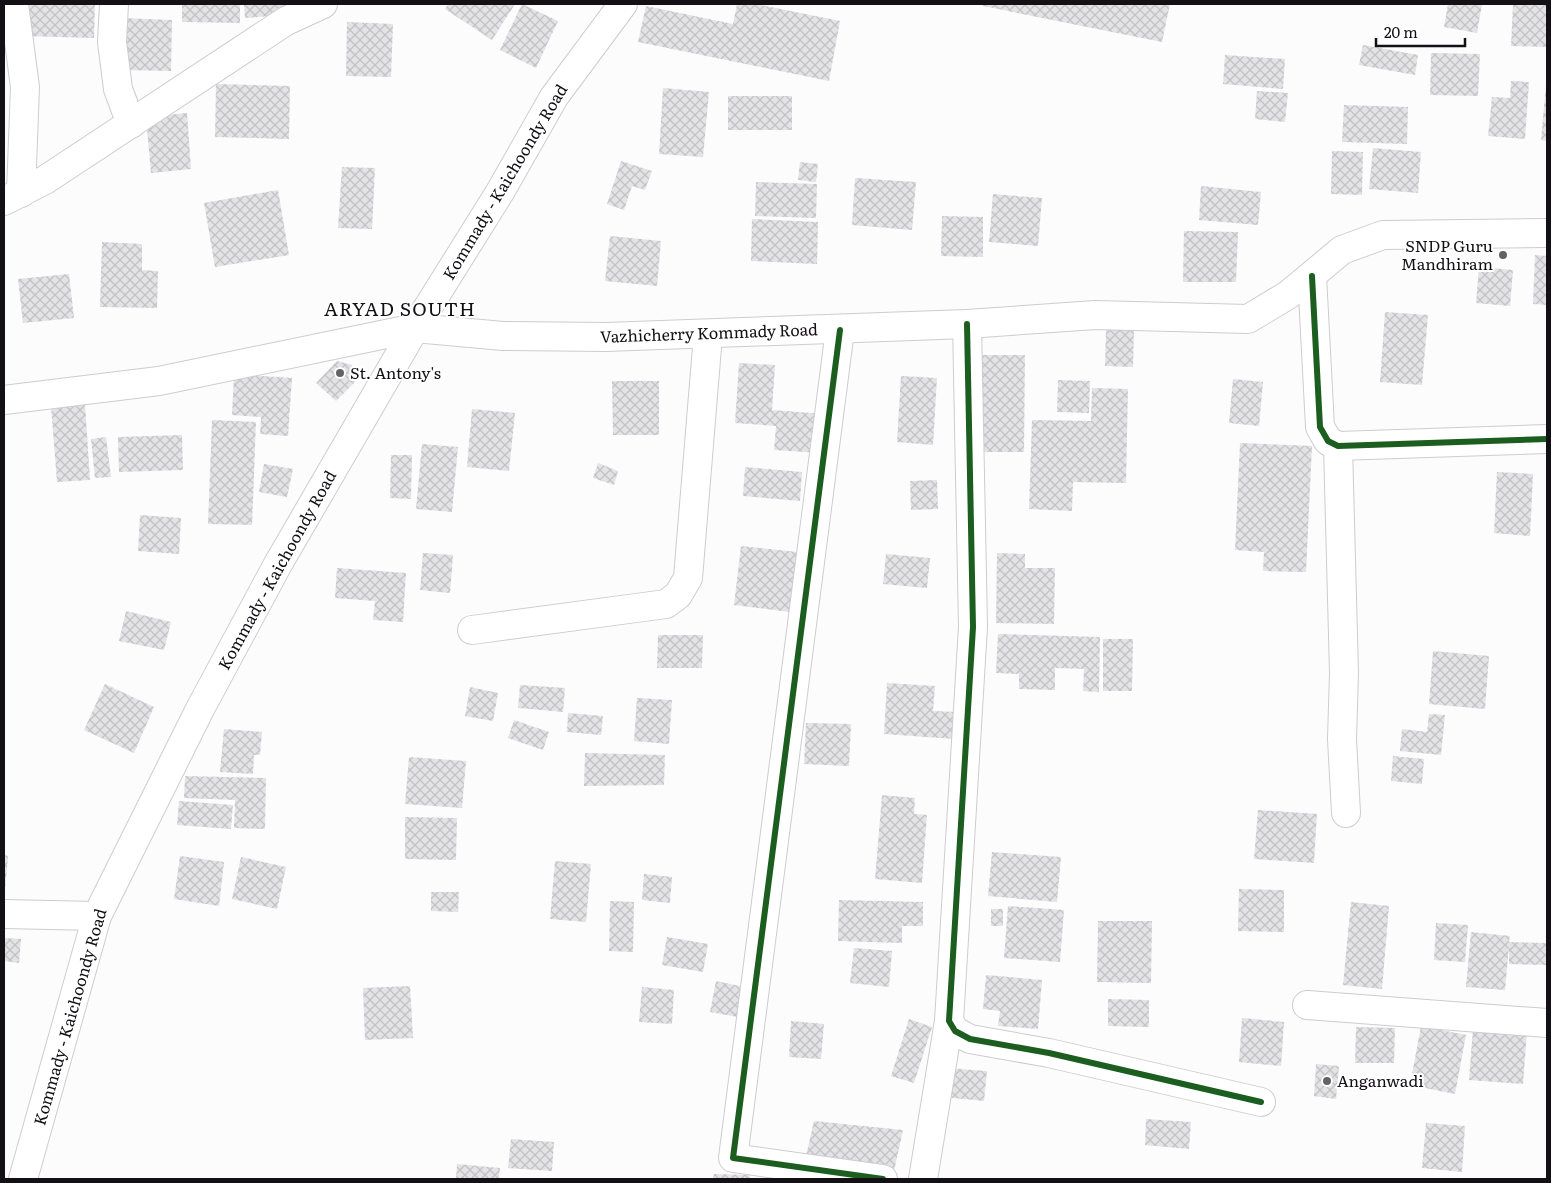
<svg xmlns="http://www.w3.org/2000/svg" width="1551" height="1183" font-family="Literata,serif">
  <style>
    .building { fill: url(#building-cross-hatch) }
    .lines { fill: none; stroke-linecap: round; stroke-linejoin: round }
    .minor-casing { stroke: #cdcccf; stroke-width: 30 }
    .secondary-casing { stroke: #cdcccf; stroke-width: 30 }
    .minor { stroke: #fff; stroke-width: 28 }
    .secondary { stroke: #fff; stroke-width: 28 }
    .cycleway-casing { stroke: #fff; stroke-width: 9 }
    .cycleway { stroke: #1b5e20; stroke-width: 6 }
    .poi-dot { fill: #646266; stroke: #fff; stroke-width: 2 }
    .labels { text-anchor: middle; stroke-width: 4; stroke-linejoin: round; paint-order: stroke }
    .street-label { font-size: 16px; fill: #120f15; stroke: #fff }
    .poi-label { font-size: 16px; fill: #120f15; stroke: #fff; text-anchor: start }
    .quarter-label { font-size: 19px; letter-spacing: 1px; fill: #120f15; stroke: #fff }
  </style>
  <defs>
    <pattern id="building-cross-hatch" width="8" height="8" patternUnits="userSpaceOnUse" patternTransform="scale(1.25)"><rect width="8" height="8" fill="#e3e2e5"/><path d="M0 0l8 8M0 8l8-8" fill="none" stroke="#c2c1c4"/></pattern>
  </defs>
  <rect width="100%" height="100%" fill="#fcfcfd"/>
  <!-- building -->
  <g class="building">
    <path d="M26,4h69l-1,34 -69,-2z"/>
    <path d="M182,4h58v19l-58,-1z"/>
    <path d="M244,4h53v10l-52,4z"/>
    <path d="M448,4h67l-23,36 -47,-31z"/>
    <path d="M522,4l36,17 -22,47 -36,-18z"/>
    <path d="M737,4h19l84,17 -11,60 -191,-39 8,-36 87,18z"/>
    <path d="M983,4h187l-8,38 -179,-36z"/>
    <path d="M1448,4h34l-5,29 -33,-6z"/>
    <path d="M1513,4h34v43l-36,-1z"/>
    <path d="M121,18l51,2 -1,51 -52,-1z"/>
    <path d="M347,22l46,2 -2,53 -45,-1z"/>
    <path d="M1363,45l55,10 -3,20 -56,-10z"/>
    <path d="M1431,53l49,1 -2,42 -48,-1z"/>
    <path d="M1225,55l60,4 -2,30 -60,-5z"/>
    <path d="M1511,81l18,1 -4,57 -37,-3 4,-39 18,1z"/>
    <path d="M216,84l74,2 -1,53 -74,-2z"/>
    <path d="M1546,85h1v56l-6,-1z"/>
    <path d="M663,88l46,4 -6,65 -44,-3z"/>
    <path d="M1257,91l31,2 -3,29 -30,-3z"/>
    <rect x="728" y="96" width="64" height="34"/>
    <path d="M1344,105l64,2 -1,37 -65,-2z"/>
    <path d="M187,113l4,56 -40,4 -5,-56z"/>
    <path d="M1373,148l48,4 -3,41 -49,-4z"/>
    <path d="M1332,151l31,1 -1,43 -31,-1z"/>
    <path d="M621,161l31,10 -7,19 -13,-4 -8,24 -17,-6z"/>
    <path d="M800,162l18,2 -2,18 -18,-2z"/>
    <path d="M342,167l33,1 -3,61 -34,-1z"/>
    <path d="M855,178l61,4 -4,48 -60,-5z"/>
    <path d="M756,182l61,2 -1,34 -61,-2z"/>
    <path d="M1201,186l60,6 -3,33 -59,-5z"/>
    <path d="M278,190l11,65 -74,12 -11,-64z"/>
    <path d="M993,194l49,4 -4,48 -49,-4z"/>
    <path d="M942,216l41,1v40l-42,-1z"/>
    <path d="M752,219l66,3 -1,42 -66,-3z"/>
    <path d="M1184,231l54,1 -2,50h-53z"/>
    <path d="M610,236l51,5 -4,45 -52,-5z"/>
    <path d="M102,242l40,2v26l16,1 -1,37 -57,-1z"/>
    <path d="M1535,255l12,1v49l-14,-1z"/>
    <path d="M1479,267l34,3 -3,36 -34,-3z"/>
    <path d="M69,274l5,44 -51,5 -5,-44z"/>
    <path d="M1385,312l43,3 -6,70 -42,-3z"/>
    <path d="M1106,329l28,1 -1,37 -28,-1z"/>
    <path d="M976,355h49l-1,97h-49z"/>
    <path d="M337,361l15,4 4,16 -20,20 -20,-18z"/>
    <path d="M739,363l36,2 -3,45 52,4 -3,39 -47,-3 2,-24 -41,-3z"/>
    <path d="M234,374l58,4 -4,58 -28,-2 1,-17 -29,-2z"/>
    <path d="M901,376l36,2 -4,67 -36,-3z"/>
    <path d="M1233,379l30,3 -4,44 -30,-3z"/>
    <path d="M1058,380l32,1 -1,32 -32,-1z"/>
    <path d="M612,381h47v54h-46z"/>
    <path d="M1092,388l36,1 -2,94 -53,-1 -1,29 -43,-2 3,-89 59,1z"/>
    <path d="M85,404l5,76 -33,2 -6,-76z"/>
    <path d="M472,409l43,4 -6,58 -42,-4z"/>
    <path d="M212,420l44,2 -4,103 -44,-1z"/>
    <path d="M182,435l1,35 -64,2 -1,-35z"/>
    <path d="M106,437l5,40 -16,1 -4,-39z"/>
    <path d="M1240,443l72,3 -6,126 -43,-1 1,-19 -29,-2z"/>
    <path d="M422,444l36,3 -6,65 -36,-3z"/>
    <path d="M391,455h21l-1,44 -21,-1z"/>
    <path d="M598,463l20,8 -4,14 -21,-7z"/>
    <path d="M264,464l29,5 -6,28 -28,-5z"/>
    <path d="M745,467l57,5 -2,29 -57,-5z"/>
    <path d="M1497,472l36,2 -3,62 -36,-3z"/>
    <path d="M937,480l1,29 -27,1 -1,-29z"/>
    <path d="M140,515l41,3 -2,36 -41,-3z"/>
    <path d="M741,546l56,6 -7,60 -56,-7z"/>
    <path d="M423,553l30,2 -3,38 -30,-3z"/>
    <path d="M997,553l28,1v14h30l-1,56 -58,-1z"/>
    <path d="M886,554l44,4 -3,30 -44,-4z"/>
    <path d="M337,568l69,5 -3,49 -30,-2 2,-19 -40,-3z"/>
    <path d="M126,611l45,11 -7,28 -45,-9z"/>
    <path d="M998,634l102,3 -1,55 -16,-1 1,-22 -29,-1v22l-36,-1v-15l-23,-1z"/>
    <path d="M658,635h45l-1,33h-45z"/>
    <path d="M1103,639h30l-1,52h-29z"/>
    <path d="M1433,651l56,5 -4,53 -56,-5z"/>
    <path d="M887,683l48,3 -2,25 24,1 -2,27 -71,-5z"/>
    <path d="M105,684l49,23 -20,46 -50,-23z"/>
    <path d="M520,685l45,3 -2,24 -45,-4z"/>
    <path d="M470,687l28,6 -5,28 -28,-5z"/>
    <path d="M637,698l35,2 -3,44 -35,-3z"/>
    <path d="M568,713l35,3 -2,19 -34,-3z"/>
    <path d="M1429,714l16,1 -4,40 -41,-4 2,-22 25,3z"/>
    <path d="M514,720l35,12 -6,18 -35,-12z"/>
    <path d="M806,723l45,1 -2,42 -45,-2z"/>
    <path d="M224,729l38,3 -2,23h-6l-1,19 -33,-2z"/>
    <path d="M585,753l80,2 -1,30 -80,1z"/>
    <path d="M1393,756l31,3 -2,25 -31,-3z"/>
    <path d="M409,757l57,4 -4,47 -57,-4z"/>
    <path d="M185,776l81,2 -1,51 -31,-1 1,-28 -51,-2z"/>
    <path d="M882,795l33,3 -1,16 13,1 -5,68 -47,-4z"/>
    <path d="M179,801l54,4 -2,24 -54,-4z"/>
    <path d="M1258,810l59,4 -3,49 -60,-4z"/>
    <path d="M405,817l52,1 -1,42 -51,-1z"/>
    <path d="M992,852l69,5 -4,45 -69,-6z"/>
    <path d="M4,855l4,1 -3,34h-1z"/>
    <path d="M180,856l44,6 -5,44 -45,-7z"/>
    <path d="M241,857l45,10 -9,42 -45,-10z"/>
    <path d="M555,861l36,3 -5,58 -36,-3z"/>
    <path d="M644,874l28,3 -2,26 -28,-3z"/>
    <path d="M1239,889l45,1v42l-46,-1z"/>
    <path d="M431,892h28l-1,20 -27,-1z"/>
    <path d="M839,900l84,2v24h-21v17l-64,-2z"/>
    <path d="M610,901l24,1 -1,50 -24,-1z"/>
    <path d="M1351,902l38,4 -7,83 -39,-4z"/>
    <path d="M1008,906l56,4 -4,52 -56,-4z"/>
    <rect x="991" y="909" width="12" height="17"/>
    <path d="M1098,921h54l-1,62 -54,-1z"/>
    <path d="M1436,923l32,2 -3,37 -31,-2z"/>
    <path d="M1471,932l39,4 -1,6 37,1v22l-37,-1v-18l-4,44 -39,-3z"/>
    <path d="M667,937l41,7 -5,28 -41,-7z"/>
    <path d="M4,938l17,1 -2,24 -15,-2z"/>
    <path d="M854,948l38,3 -3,36 -39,-4z"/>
    <path d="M986,975l56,5 -4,49 -40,-3 2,-15 -17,-2z"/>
    <path d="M716,981l33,7 -6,30 -33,-6z"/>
    <path d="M410,986l3,52 -48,2 -2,-52z"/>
    <path d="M642,987l32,3 -2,34 -33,-2z"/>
    <path d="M1108,999l41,1v27l-41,-1z"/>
    <path d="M1242,1018l42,4 -3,44 -42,-4z"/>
    <path d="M909,1019l23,8 -18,56 -23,-7z"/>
    <path d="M791,1021l33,3 -3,35 -32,-2z"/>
    <path d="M1421,1026l45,9 -11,59 -45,-9z"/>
    <path d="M1356,1027l39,1 -1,35h-39z"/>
    <path d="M1473,1028l54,3 -4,53 -54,-4z"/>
    <path d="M1316,1064l23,2 -3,33 -22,-3z"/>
    <path d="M946,1068l41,3 -3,30 -41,-4z"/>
    <path d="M1146,1119l45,3 -2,27 -44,-4z"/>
    <path d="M814,1121l89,9 -9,41 -88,-15z"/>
    <path d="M1426,1123l39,3 -3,46 -40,-4z"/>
    <path d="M511,1139l43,3 -2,29 -44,-3z"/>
    <path d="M457,1164l43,4 -1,11h-43z"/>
    <path d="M714,1174l36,1v4h-37z"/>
  </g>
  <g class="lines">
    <!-- minor casing -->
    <g class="minor-casing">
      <g id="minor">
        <path d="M14,4l11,83 -4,106"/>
        <path d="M114,4l-2,38 6,47 13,35"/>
        <path d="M4,201l41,-21 241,-159 37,-17"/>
        <path d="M1312,276l8,151 8,14 10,5 209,-7"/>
        <path d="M967,324l6,303 -24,394 6,10 15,8 79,14 212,49"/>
        <path d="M840,330l-107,828 150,21"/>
        <path d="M1338,446l6,227 -2,66 4,74"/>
        <path d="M472,630l194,-26 12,-9 10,-17 20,-243"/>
        <path d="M4,914l93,2"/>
        <path d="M1307,1005l240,18"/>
        <path d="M923,1179l26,-158"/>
      </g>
    </g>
    <!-- secondary casing -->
    <g class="secondary-casing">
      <g id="secondary">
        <path d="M4,400l155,-19 256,-53 88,8 103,1 361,-13 128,-9 153,4 40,-24 54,-45 41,-15 164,-2"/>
        <path d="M23,1179l74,-263 103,-207 78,-145 137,-236 85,-136 54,-95 69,-93"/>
      </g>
    </g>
    <!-- minor -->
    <use href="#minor" class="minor"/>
    <!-- secondary -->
    <use href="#secondary" class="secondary"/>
    <!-- cycleway casing -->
    <g class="cycleway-casing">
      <g id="cycleway">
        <path d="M1312,276l8,151 8,14 10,5 209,-7"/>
        <path d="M967,324l6,303 -24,394 6,10 15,8 79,14 212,49"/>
        <path d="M840,330l-107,828 150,21"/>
      </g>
    </g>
    <!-- cycleway -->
    <use href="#cycleway" class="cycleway"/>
  </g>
  <!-- markers -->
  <g class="poi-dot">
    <circle cx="1503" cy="255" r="5"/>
    <circle cx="340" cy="373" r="5"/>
    <circle cx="1327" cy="1081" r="5"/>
  </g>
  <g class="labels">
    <!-- street labels -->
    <g class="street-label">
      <text transform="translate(505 182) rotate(-59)" y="6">Kommady - Kaichoondy Road</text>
      <text transform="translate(709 333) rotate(-2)" y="6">Vazhicherry Kommady Road</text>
      <text transform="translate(277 570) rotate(-61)" y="6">Kommady - Kaichoondy Road</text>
      <text transform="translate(70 1017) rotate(-74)" y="6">Kommady - Kaichoondy Road</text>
    </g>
    <!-- poi labels -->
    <g class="poi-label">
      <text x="1493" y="252" text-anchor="end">SNDP Guru<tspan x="1493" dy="18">Mandhiram</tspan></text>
      <text x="350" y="379">St. Antony's</text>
      <text x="1337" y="1087">Anganwadi</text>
    </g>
    <!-- quarter labels -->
    <g class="quarter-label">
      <text x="400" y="316">ARYAD SOUTH</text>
    </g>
  </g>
  <!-- border -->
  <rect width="1551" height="1183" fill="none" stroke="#120f15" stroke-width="10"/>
  <!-- scale -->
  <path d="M1376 38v8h89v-8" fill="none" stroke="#120f15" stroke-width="2.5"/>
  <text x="1384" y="38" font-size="15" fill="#120f15" stroke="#ffffff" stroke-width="4" paint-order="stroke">20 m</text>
</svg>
